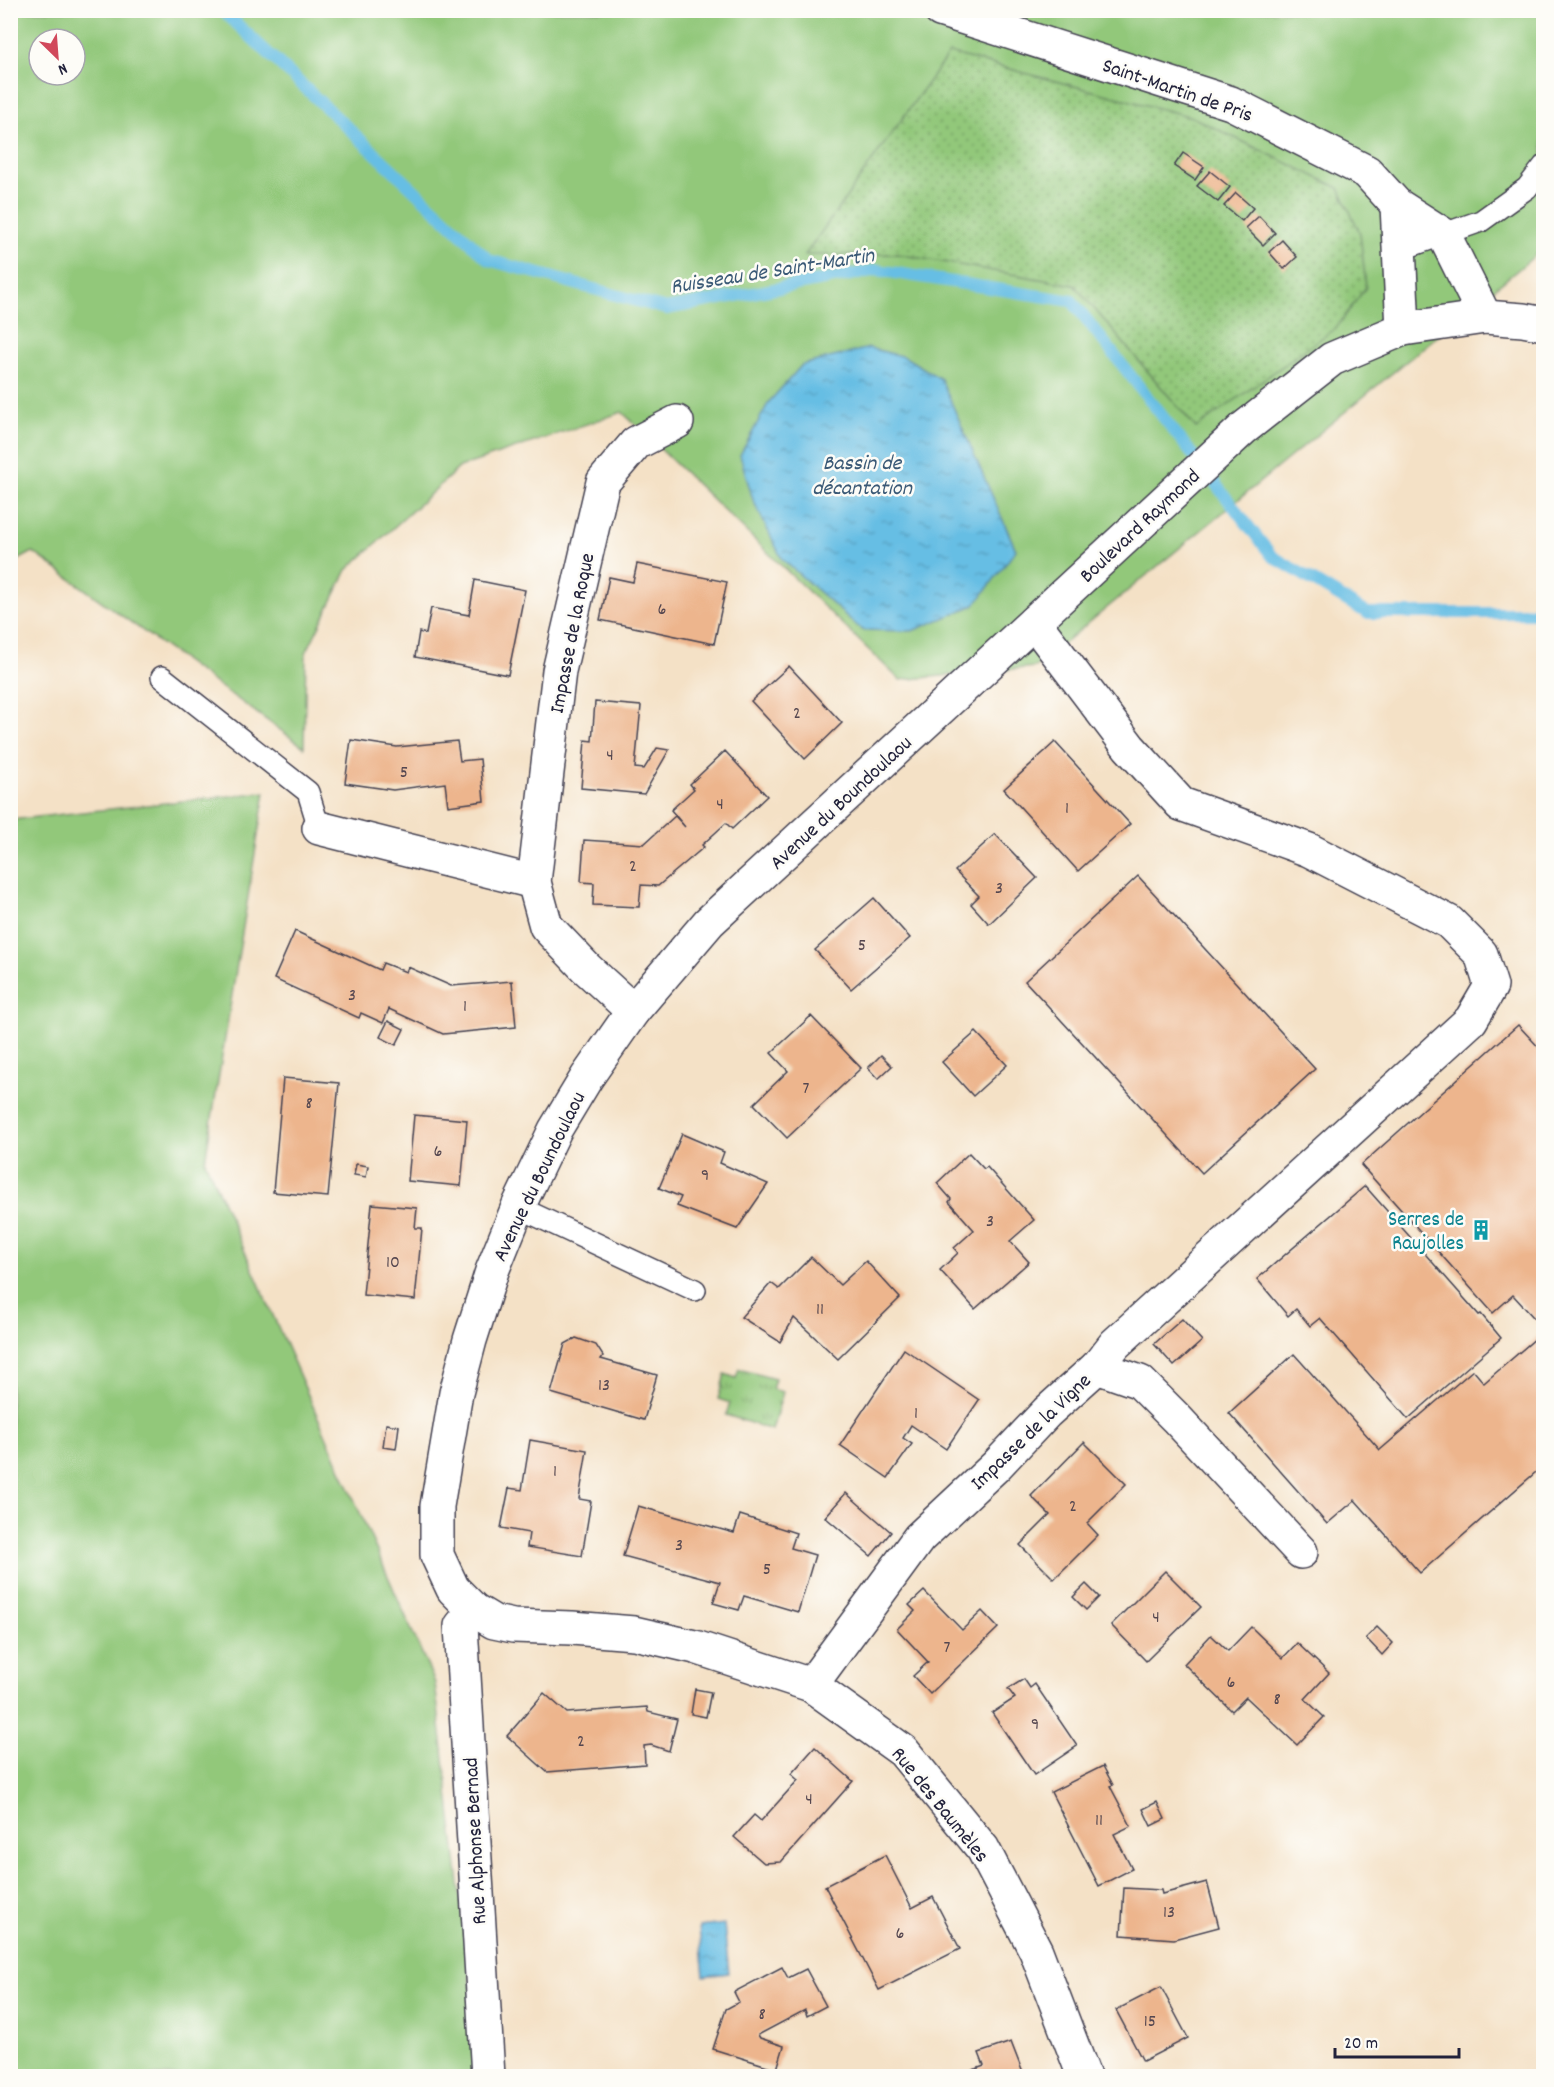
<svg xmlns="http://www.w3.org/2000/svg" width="1554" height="2087" font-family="Dekko,sans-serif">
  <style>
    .grass { fill: #92c87a; stroke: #5a755a; stroke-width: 1.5; fill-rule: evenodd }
    .park { fill: url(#park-tufts); stroke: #5a755a; stroke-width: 1.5 }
    .garden { fill: url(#garden-dots); stroke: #5a755a; stroke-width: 1.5 }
    .water { fill: url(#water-ripples); stroke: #447090; stroke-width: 1.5 }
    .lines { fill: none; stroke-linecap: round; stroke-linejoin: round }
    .stream { stroke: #66bee4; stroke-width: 12 }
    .building { fill: #edb58d }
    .service-casing { stroke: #423f50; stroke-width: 24 }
    .minor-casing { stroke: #423f50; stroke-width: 36 }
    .service { stroke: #fff; stroke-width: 21 }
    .minor { stroke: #fff; stroke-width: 33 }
    .labels { text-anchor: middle; stroke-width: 5; stroke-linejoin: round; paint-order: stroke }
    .number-label { font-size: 18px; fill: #554750 }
    .street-label { font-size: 21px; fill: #22223b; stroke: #fdfcf7 }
    .culture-label { font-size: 21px; fill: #0d838f; stroke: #fdfcf7; text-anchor: end }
    .water-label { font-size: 22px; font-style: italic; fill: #3a5976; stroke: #fdfcf7 }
  </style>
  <defs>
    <pattern id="park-tufts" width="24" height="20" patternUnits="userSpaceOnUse" patternTransform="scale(1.5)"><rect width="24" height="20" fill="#92c87a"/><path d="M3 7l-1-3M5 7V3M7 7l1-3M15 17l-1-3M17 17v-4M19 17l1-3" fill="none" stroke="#77a265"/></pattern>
    <pattern id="garden-dots" width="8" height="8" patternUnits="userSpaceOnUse" patternTransform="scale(1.5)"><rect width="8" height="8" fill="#92c87a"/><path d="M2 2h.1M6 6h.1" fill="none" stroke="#77a265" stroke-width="1.8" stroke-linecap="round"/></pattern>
    <pattern id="water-ripples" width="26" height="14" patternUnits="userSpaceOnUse" patternTransform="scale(1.5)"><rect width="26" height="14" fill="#66bee4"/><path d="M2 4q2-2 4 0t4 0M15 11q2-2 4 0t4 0" fill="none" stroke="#549aba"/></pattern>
  </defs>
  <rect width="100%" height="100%" fill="#fdfcf7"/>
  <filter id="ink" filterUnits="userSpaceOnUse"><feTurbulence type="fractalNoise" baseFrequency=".0167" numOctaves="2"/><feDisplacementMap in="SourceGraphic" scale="12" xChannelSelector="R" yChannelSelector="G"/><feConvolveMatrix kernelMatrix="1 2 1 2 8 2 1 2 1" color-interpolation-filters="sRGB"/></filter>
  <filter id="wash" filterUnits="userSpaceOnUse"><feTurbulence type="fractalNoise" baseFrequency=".008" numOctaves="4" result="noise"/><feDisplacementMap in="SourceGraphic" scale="24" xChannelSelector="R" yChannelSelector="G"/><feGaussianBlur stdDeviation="1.35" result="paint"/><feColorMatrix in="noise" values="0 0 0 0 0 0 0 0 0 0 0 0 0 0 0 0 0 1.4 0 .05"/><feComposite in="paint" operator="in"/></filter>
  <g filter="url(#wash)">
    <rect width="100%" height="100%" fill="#f4e1c6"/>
    <!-- grass -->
    <g class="grass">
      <path d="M11,11h1532v238l-508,418 -135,13 -278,-268 -162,55 -113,103 -41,83 -2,94 -271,-195 -22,12zM39,39h36v36h-36z"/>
      <path d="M265,792l-60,369 230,522 47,393h-471l-1,-1256z"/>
    </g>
    <!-- park -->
    <path class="park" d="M739,1369l36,10 -3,10 11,3 -11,38 -46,-15 4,-12 -12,-4 7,-25 11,4z"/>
    <!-- garden -->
    <path class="garden" d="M949,53l243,64 147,71 21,45 6,54 -29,40 -141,101 -122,-143 -177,-31 -92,1z"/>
    <!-- water -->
    <g class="water">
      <path d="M869,348l36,9 36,22 75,171 -41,55 -63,26 -50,-1 -80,-71 -29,-59 -13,-45 29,-53 33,-37z"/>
      <path d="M724,1924l5,49 -25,3 -5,-49z"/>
    </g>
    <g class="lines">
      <!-- stream -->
      <path class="stream" d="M222,10l267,250 177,49 211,-39 195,31 200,255 95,57h177"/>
    </g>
    <g id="blocks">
      <!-- building -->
      <g class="building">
        <path d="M1183,153l21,14 -9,13 -21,-14z"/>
        <path d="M1210,171l20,16 -12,15 -21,-16z"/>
        <path d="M1236,193l17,15 -11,13 -18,-15z"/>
        <path d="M1259,216l16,17 -12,12 -17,-17z"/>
        <path d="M1282,240l15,17 -13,12 -15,-17z"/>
        <path d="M637,564l90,18 -13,62 -114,-24 9,-43 24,5z"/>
        <path d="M475,580l50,10 -17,85 -93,-18 4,-25 7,2 5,-26 38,7z"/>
        <path d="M789,666l53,57 -37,36 -54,-58z"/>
        <path d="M595,702l46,4 -6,62 9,1 13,-21 12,2 -25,44 -63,-6 4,-48 7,1z"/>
        <path d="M351,740l46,7 60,-6 3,20 20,-2 4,42 -36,5 -3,-23 -52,7 -48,-7z"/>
        <path d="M1055,742l75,82 -52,47 -74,-82z"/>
        <path d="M725,751l42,45 -35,33 -6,-6 -24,22 2,2 -46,39 -17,-1 -2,22 -46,-2 1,-22 -13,-1 3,-42 60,4 31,-28 10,11 -14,-17 23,-21 -4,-5z"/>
        <path d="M995,834l42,44 -48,46 -18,-20 8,-8 -24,-25z"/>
        <path d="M1138,876l177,193 -113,104 -177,-192z"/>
        <path d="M874,898l36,40 -59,51 -36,-39z"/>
        <path d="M295,931l85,39 3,-7 23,9 2,-5 43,19 61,-5 4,46 -73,7 -54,-25 -6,14 -22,-10 -2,5 -85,-39z"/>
        <path d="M811,1016l50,52 -74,70 -33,-34 34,-33 -17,-18z"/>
        <path d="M388,1021l16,8 -8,16 -16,-8z"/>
        <path d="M1518,1025l26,28v276l-31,-34 -20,18 -132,-148z"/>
        <path d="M976,1032l31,33 -34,31 -31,-34z"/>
        <path d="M881,1055l11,11 -14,13 -10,-11z"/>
        <path d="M283,1078l56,5 -11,114 -55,-5z"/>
        <path d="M414,1115l53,5 -6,66 -53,-5z"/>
        <path d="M682,1134l42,18 -4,11 48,21 -31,45 -60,-23 4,-9 -22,-9z"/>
        <path d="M969,1153l15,16 3,-2 47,53 -24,21 19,21 -54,47 -35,-39 18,-17 -4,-5 20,-18 -25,-28 2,-3 -14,-16z"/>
        <path d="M356,1164l12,2 -2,11 -12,-2z"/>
        <path d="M1365,1186l114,129 2,-1 20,24 -93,81 -88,-101 -10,8 -14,-17 -8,7 -31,-37z"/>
        <path d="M372,1204l45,4 -2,20h7l-7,72 -52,-5z"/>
        <path d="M811,1257l29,28 26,-24 34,37 -62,61 -44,-41 -14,24 -39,-25 30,-34 8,6z"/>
        <path d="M1182,1319l20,22 -28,25 -20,-22z"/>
        <path d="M1544,1331v134l-124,108 -65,-73 -28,24 -98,-111 65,-59 86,96 93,-80 11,13z"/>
        <path d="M576,1338l20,7 7,11 -2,3 56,16 -13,45 -93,-27 14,-49z"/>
        <path d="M904,1349l75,51 -33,49 -35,-24 -8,13 9,6 -24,34 -48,-33z"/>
        <path d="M386,1424l13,2 -3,23 -13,-2z"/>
        <path d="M530,1440l57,10 -8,49 12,2 -9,55 -55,-9 2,-14 -28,-5 8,-40 13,2z"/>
        <path d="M1084,1442l42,42 -39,39 11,12 -44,44 -34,-34 30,-30 -19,-19z"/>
        <path d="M846,1493l45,39 -20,24 -46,-39z"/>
        <path d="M638,1506l96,27 6,-18 56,18 -5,15 24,7 -17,57 -54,-16 -5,14 -26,-7 7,-21 -97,-26z"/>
        <path d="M1165,1571l36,36 -55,54 -35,-36z"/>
        <path d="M1086,1584l13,13 -13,13 -13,-13z"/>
        <path d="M924,1591l38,39 20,-19 16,17 -68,66 -17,-18 15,-14 -31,-33 18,-18 -6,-6z"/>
        <path d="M1251,1627l32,31 14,-15 32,30 -24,26 19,18 -27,28 -51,-48 -14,14 -48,-47 27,-29 17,16z"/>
        <path d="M1377,1627l16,16 -11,12 -16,-17z"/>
        <path d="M1024,1679l6,9 5,-4 42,62 -43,29 -42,-62 23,-15 -7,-9z"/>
        <path d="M695,1689l16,3 -5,25 -15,-3z"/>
        <path d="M544,1693l23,20 80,-6 1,5 29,7 -8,32 -18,-6 -7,1 1,18 -98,8 -40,-36z"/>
        <path d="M815,1747l38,34 -72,81 -17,1 -30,-26 20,-22 7,6 37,-41 -7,-6z"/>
        <path d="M1103,1766l10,19 -3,1 21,40 -17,8 18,35 -33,17 -48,-94z"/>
        <path d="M1157,1802l8,17 -14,7 -8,-17z"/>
        <path d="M885,1855l27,53 21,-11 27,52 -81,41 -54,-104z"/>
        <path d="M1207,1882l12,45 -45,12 -53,-4 3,-47 37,2 1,4z"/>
        <path d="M782,1967l6,11 18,-9 20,37 -19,10 -2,-6 -47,25 2,3 24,8 -7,23 -64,-20 13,-40 13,-7 -5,-10z"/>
        <path d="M1161,1987l27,51 -45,23 -27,-51z"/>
        <path d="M1011,2042l12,31 -9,3h-57l27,-10 -5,-13z"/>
      </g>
    </g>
  </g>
  <g filter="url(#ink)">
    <use href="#blocks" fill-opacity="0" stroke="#423f50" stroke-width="1.5"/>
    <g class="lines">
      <!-- service casing -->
      <g class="service-casing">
        <g id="service">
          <path d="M1399,250l82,-29 46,-33 17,-22"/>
          <path d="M162,677l146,115 11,36"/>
          <path d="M518,1207l177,83"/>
        </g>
      </g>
      <!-- minor casing -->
      <g class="minor-casing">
        <g id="minor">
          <path d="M940,10l291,93 136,69 30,33"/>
          <path d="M1403,329l-6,-124 47,30 41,82"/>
          <path d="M319,828l215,54"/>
          <path d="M633,1011l-47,-43 -40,-42 -12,-44 25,-211 44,-189 33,-39 41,-21"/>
          <path d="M1097,1367l43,15 36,36 125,134"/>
          <path d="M474,1610l-13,16 27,450"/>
          <path d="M811,1685l108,-147 77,-72 51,-54 50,-45 18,-23 356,-324 20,-34 -10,-32 -32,-32 -140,-72 -128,-46 -52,-57 -95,-125"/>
          <path d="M1084,2076l-48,-125 -53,-102 -80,-98 -92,-66 -116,-38 -61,-14 -62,-5 -59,-2 -19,-4 -20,-12 -21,-21 -16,-34v-49l19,-113 14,-53 22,-69 26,-64 37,-77 32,-53 46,-66 76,-89 535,-494 88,-69 71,-30 82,-12 38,3 21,4"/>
        </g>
      </g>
      <!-- service -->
      <use href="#service" class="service"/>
      <!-- minor -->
      <use href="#minor" class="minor"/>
    </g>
  </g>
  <!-- icons -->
  <defs>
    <g id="building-bare" transform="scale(1.62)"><path d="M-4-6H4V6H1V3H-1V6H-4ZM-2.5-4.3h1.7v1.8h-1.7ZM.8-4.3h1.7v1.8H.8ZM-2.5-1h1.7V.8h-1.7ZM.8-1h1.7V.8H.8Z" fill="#0f9aa8" stroke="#fdfcf7" stroke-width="2.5" paint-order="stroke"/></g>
  </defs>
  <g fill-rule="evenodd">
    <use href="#building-bare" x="1481" y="1230"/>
  </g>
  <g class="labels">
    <!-- number labels -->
    <g class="number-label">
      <text x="662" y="614">6</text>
      <text x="797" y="718">2</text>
      <text x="610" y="760">4</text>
      <text x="404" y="777">5</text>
      <text x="720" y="809">4</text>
      <text x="1067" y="813">1</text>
      <text x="633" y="871">2</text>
      <text x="999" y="893">3</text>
      <text x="862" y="950">5</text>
      <text x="352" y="1000">3</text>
      <text x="465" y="1011">1</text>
      <text x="806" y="1093">7</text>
      <text x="309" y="1108">8</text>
      <text x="438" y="1156">6</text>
      <text x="705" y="1180">9</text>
      <text x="990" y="1226">3</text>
      <text x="393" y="1267">10</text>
      <text x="820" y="1314">11</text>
      <text x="604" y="1390">13</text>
      <text x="916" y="1418">1</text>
      <text x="555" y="1476">1</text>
      <text x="1073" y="1511">2</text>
      <text x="679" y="1550">3</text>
      <text x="767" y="1574">5</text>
      <text x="1156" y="1622">4</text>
      <text x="947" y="1652">7</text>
      <text x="1231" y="1687">6</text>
      <text x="1277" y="1704">8</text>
      <text x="1035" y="1729">9</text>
      <text x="581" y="1746">2</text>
      <text x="809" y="1804">4</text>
      <text x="1099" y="1825">11</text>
      <text x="1169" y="1917">13</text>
      <text x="900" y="1938">6</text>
      <text x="762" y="2019">8</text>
      <text x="1150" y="2026">15</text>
    </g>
    <!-- street labels -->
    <g class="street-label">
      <text transform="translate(1178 89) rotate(19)" y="7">Saint-Martin de Pris</text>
      <text transform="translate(1139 525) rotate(-43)" y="7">Boulevard Raymond</text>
      <text transform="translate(571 633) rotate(-79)" y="7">Impasse de la Roque</text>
      <text transform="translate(840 802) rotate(-43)" y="7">Avenue du Boundoulaou</text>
      <text transform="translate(538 1176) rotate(-64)" y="7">Avenue du Boundoulaou</text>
      <text transform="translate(1030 1431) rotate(-44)" y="7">Impasse de la Vigne</text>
      <text transform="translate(941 1804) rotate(51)" y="7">Rue des Baumèles</text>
      <text transform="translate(474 1841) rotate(-93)" y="7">Rue Alphonse Bernad</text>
    </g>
    <!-- culture labels -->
    <g class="culture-label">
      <text x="1464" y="1225">Serres de<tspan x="1464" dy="24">Raujolles</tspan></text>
    </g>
    <!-- water labels -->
    <g class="water-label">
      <text transform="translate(772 269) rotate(-9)" y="8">Ruisseau de Saint-Martin</text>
      <text x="862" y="469">Bassin de<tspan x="862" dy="25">décantation</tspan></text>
    </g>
  </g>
  <!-- margin -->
  <rect width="1554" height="2087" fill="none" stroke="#fdfcf7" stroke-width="36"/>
  <!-- north arrow -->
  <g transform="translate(57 57) rotate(155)"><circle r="28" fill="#fdfcf7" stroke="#a5a5ac" stroke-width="1.5"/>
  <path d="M0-4.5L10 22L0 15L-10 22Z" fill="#d1495b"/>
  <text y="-9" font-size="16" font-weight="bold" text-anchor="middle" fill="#22223b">N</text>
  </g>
  <!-- scale -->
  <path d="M1335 2048v9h124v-9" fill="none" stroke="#22223b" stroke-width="3"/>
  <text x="1344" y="2048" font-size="18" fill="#22223b" stroke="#fdfcf7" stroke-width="4.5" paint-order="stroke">20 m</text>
</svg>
